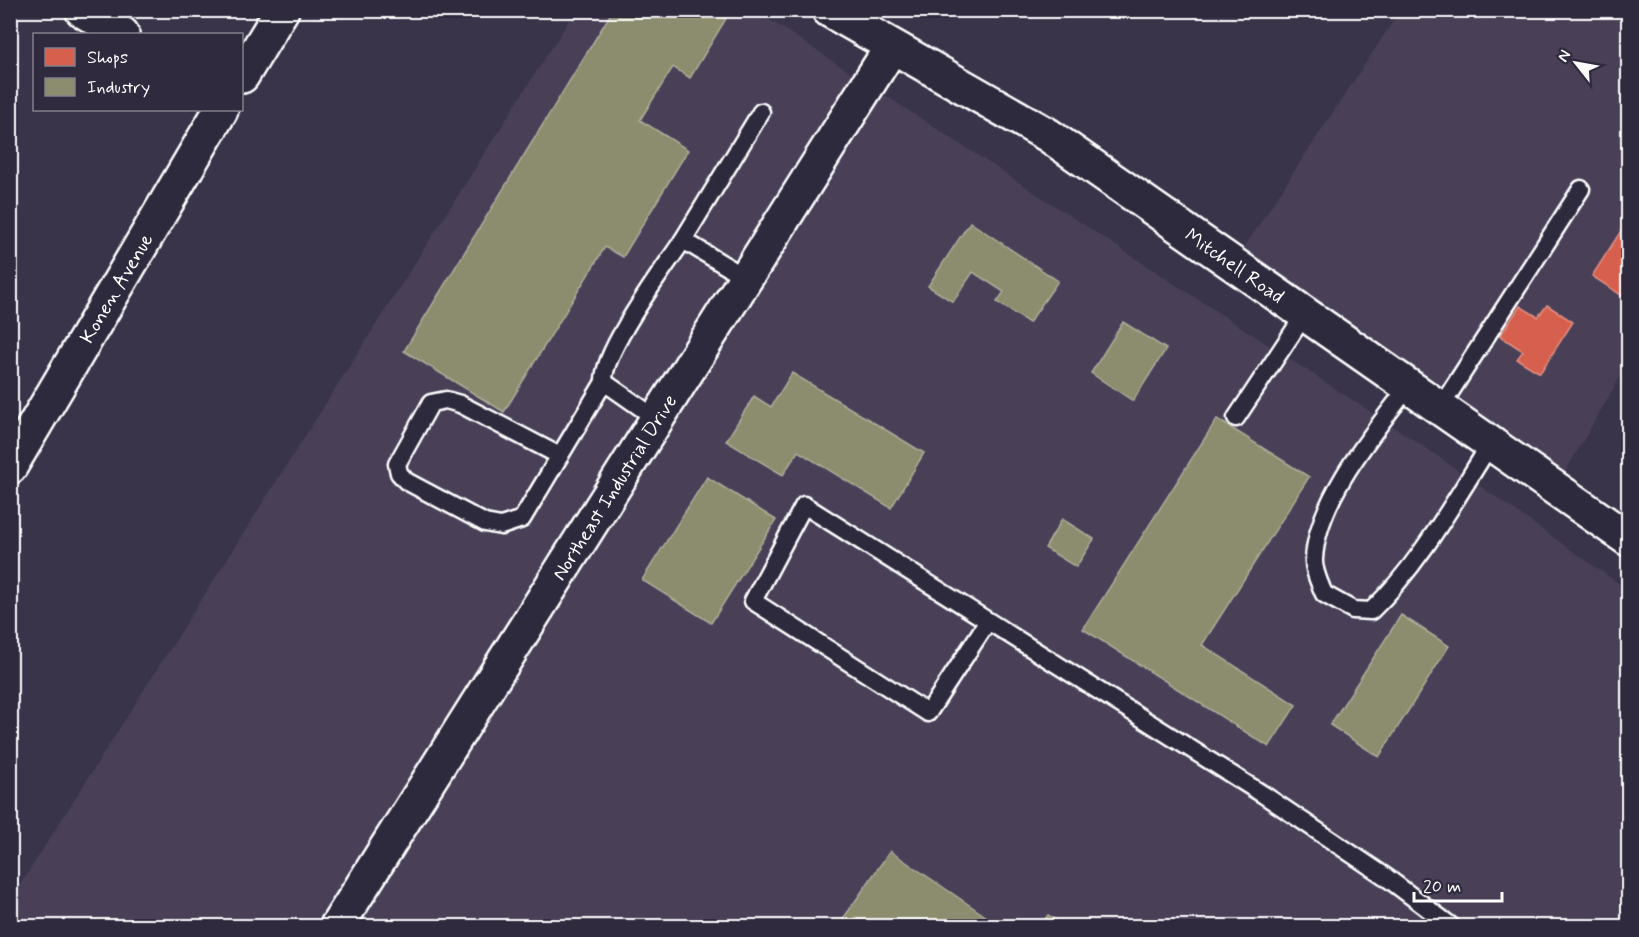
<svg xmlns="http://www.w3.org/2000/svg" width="1639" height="937" font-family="Mynerve,sans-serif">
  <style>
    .built { fill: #484159 }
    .shops { fill: #d6604d; stroke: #e29082; stroke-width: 1.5 }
    .industry { fill: #8c8c6e; stroke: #aeae9a; stroke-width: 1.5 }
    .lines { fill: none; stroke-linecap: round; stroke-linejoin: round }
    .lane-casing { stroke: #fff; stroke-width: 21 }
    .street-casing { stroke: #fff; stroke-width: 38 }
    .secondary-casing { stroke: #fff; stroke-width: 38 }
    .lane { stroke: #2f2a3d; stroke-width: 16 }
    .street { stroke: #2f2a3d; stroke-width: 33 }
    .secondary { stroke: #2f2a3d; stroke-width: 33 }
    .labels { text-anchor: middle; stroke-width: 6; stroke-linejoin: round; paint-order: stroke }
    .street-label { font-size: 20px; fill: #fff; stroke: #2f2a3d }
  </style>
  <rect width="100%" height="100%" fill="#3a344a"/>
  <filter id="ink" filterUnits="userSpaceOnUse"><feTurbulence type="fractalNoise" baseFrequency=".0167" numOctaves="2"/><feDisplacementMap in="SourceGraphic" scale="12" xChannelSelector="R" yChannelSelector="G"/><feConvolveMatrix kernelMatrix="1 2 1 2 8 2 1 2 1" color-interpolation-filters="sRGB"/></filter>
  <g filter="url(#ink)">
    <!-- built -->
    <g class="built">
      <path d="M575,11h181l670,437 202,142v336h-1617l-1,-25z"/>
      <path d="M1400,11h228v352l-67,116 -322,-224z"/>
    </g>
    <!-- shops -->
    <g class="shops">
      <path d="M1628,220v69l-4,8 -32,-21z"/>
      <path d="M1547,305l26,17 -33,51 -23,-14 6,-8 -23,-15 20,-30 18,11z"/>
    </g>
    <!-- industry -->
    <g class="industry">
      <path d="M613,10h104l10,7 -37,61 -17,-11 -33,53 48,30 -65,107 -18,-10 -101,165 -100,-61z"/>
      <path d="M970,222l88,59 -29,42 -32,-21 7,-10 -31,-20 -20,30 -25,-16z"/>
      <path d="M1123,322l43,27 -33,52 -42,-28z"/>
      <path d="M792,373l132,80 -33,55 -93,-57 -15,24 -57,-34 28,-45 17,11z"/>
      <path d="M1217,419l92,58 -107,168 94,60 -27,42 -186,-118z"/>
      <path d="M707,477l69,43 -65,103 -69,-43z"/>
      <path d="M1062,519l32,20 -18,28 -31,-19z"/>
      <path d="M1401,615l48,31 -70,111 -49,-32z"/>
      <path d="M890,851l110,75h-162z"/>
      <path d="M1048,915l17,11h-25z"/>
    </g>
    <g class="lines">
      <!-- lane casing -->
      <g class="lane-casing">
        <g id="lane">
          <path d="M746,278l-63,-38 78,-128"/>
          <path d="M1409,386c-35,46 -92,113 -95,173 -1,11 6,25 10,35l29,16 18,1c50,-48 83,-110 120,-168"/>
          <path d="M1440,408l141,-219"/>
          <path d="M1236,418l69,-104"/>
          <path d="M657,419l-53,-37c-2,-31 60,-113 79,-142"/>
          <path d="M560,456l-100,-52 -14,-4 -15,3 -34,61 2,9 7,8 79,42 16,3 21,-7 82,-137"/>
          <path d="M988,621l-60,92 -175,-112 51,-96 460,290 122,82 65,49"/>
        </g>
      </g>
      <!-- street casing -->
      <g class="street-casing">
        <g id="street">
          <path d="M82,10l40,24"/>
          <path d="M242,76l40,-66"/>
          <path id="s1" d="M10,467l211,-357"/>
          <path id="s2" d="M337,926l554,-878"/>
        </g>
      </g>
      <!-- secondary casing -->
      <g class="secondary-casing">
        <g id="secondary">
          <path id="s3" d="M829,10l219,125 580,404"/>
        </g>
      </g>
      <!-- lane -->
      <use href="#lane" class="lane"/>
      <!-- street -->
      <use href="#street" class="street"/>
      <!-- secondary -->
      <use href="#secondary" class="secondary"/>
    </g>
  </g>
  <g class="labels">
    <!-- street labels -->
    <g class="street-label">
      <text dy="7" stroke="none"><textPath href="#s3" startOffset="480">Mitchell Road</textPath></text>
      <text dy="7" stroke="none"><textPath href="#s1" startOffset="208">Konen Avenue</textPath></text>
      <text dy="7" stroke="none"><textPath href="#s2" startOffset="519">Northeast Industrial Drive</textPath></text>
    </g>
  </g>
  <!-- margin -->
  <rect width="1639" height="937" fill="none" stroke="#2f2a3d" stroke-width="36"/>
  <rect x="18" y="18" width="1603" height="901" fill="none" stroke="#fff" stroke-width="2" filter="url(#ink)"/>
  <!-- legend -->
  <rect x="33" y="33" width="210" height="78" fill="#2f2a3d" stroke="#827f8b" stroke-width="1.5"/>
  <rect x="45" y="48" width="30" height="18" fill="#d6604d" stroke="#827f8b" stroke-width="1.5"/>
  <text x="87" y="63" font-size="18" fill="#ffffff">Shops</text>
  <rect x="45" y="78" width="30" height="18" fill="#8c8c6e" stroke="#827f8b" stroke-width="1.5"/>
  <text x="87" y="93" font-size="18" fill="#ffffff">Industry</text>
  <!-- north arrow -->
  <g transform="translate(1576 63) rotate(301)" stroke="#2f2a3d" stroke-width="4.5" paint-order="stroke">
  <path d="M0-4.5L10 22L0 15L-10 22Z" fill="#ffffff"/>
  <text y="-9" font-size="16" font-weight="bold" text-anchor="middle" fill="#ffffff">N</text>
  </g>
  <!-- scale -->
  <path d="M1414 892v9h88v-9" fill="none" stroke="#ffffff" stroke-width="3"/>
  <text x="1423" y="892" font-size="18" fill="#ffffff" stroke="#2f2a3d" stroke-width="4.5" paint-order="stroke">20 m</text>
</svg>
